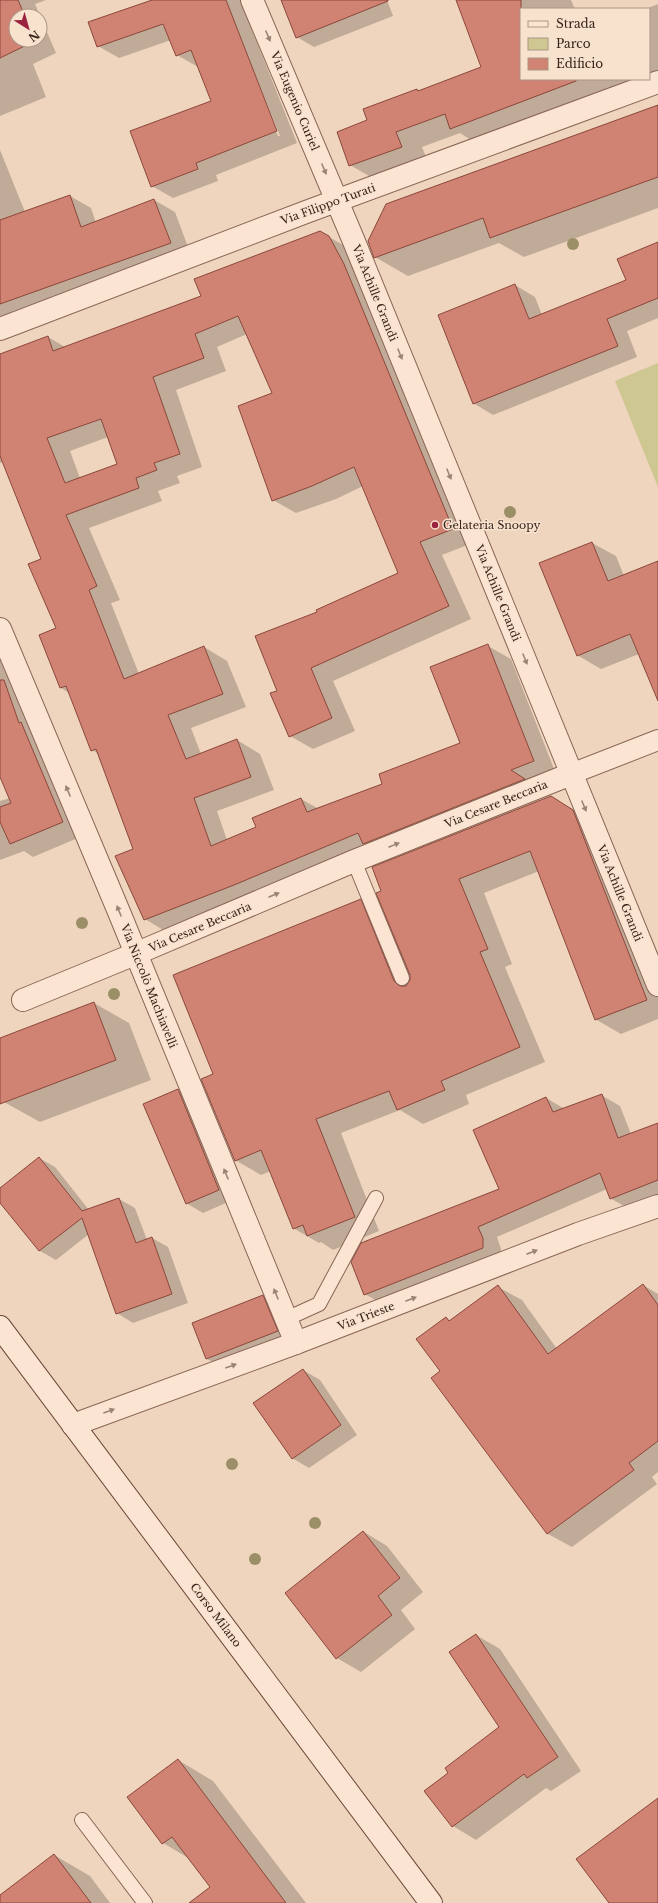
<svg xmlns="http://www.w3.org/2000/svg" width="658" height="1903" font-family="'Libre Baskerville',serif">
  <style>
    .green { fill: #cec792 }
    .shadow { fill: #0003; fill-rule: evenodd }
    .building { fill: #d08372; stroke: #8a473b; fill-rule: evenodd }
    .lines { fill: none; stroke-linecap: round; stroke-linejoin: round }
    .service-casing { stroke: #896556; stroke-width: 16 }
    .pedestrian-casing { stroke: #896556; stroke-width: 22 }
    .minor-casing { stroke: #896556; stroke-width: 24 }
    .secondary-casing { stroke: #6b4739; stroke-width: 24 }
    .service { stroke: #fbe5d2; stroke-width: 14 }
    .pedestrian { stroke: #fbe5d2; stroke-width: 20 }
    .minor { stroke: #fbe5d2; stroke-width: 22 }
    .secondary { stroke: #fbe5d2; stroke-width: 22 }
    .tree { fill: #9b8f68 }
    .oneway { fill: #9a8476 }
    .poi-dot { fill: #9b2340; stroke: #f7e2ce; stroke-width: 1.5 }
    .labels { text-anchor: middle; stroke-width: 3; stroke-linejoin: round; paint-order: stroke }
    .street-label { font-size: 11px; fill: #38231b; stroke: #f7e2ce }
    .poi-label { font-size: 11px; fill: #38231b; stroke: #f7e2ce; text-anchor: start }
  </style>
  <rect width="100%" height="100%" fill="#f0d5be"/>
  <!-- green -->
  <path class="green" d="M658,363v124l-43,-106z"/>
  <!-- shadow -->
  <g class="shadow">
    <path d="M0,0h46l-11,4 5,12h-24v24h24v-24l16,37 -23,11 13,33 -46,19z"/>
    <path d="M155,0h68l55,136h2l-55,-136h15l57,143 -81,32 2,6 -45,17 -21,-12 60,-85 -14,-34 -21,-12 -6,-15 -52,18 -21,-12z"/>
    <path d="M285,0h102l6,16 -79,31 -17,-10z"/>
    <path d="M469,0h102l4,9h-54v70h127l-171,65 -17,-11 -38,14 6,15 -52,18 -26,-15 19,-44 48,-31 3,1 62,-23z"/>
    <path d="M658,4v71l-9,4v-70h-3z"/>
    <path d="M658,106v102l-134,49 -25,-14 -91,33 -33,-19z"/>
    <path d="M0,150l25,62 45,-16 21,12 5,15 58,-23 21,12 16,43 -191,69z"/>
    <path d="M320,232l32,18 123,292 -33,13 29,64 -138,62 22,50 -42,18 -23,-13 -12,-45 40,-78 81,-40 -36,-87 -27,13 -40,14 -23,-13v-107l-26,-59 -30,13 9,24 -50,19 26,77 -25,9 3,7 -22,8 4,10 -73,27 31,72 -9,3 28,71 65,-27 23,14 19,46 -55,21 10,26 36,-14 23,14 14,36 -57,21 10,29 31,-13 -4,-8 47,-20 18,10 65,-24 77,-42 27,-97 23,13 45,115 -388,159 -23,-14 -11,-69 -35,-96 -7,-4 -23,-57 -8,-5 -20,-53 16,-6 -15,-70 -39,-97 -3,1v-107l48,-19 17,10 137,-51zM108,437l10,28 -38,13 -10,-27z"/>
    <path d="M658,243v75l-31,13 10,26 -144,58 -20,-12 42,-118 20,12 7,18 85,-34z"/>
    <path d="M592,543l24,13 8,20 34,-14v134l-19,-42 -38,15 -24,-14z"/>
    <path d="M0,630l85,205 -52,22 -9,-6 -24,9v-59l10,-3 -10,-24z"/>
    <path d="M551,797l25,14 82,169v39l-37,15 -26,-15 -56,-148 -55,22 28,71 -7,3 40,95 -79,33 3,9 -46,20 -23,-14 -59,23 38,98 -46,19 -12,-8 -2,1 -26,-15 -22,-57 -10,4 -26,-15 -21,-85 147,-174 26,15z"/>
    <path d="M94,1003l35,20 22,57 -111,42 -36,-20 -4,-12v-51z"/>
    <path d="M178,1090l17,10 40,99 -32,14 -17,-10z"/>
    <path d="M601,1095l19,11 11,28 27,-10v74l-29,11 -19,-11 -3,-9 -110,48 4,12v10l-117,46 -19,-11 135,-104 46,-92 19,11z"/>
    <path d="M39,1158l16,9 34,43 30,-11 16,9 12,32 5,-2 16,9 20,56 -55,20 -16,-10 -28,-79 -33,26 -16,-9 -40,-50v-11z"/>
    <path d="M643,1285l15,9v178l-6,5 5,7 -85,63 -24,-13 -115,-156 8,-7 5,-53 5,3 47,-34 24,13 35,49z"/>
    <path d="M263,1296l17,10 14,35 -70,27 -17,-9 -14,-35z"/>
    <path d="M303,1370l17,10 37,55 -48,33 -17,-10z"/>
    <path d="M364,1532l23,14 36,46 -22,18 14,19 -54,43 -24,-14z"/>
    <path d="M476,1635l24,14 81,122 -30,20 -5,-3 -70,52 -23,-14 -3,-53 50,-46z"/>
    <path d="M178,1760l35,21 93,122h-102l8,-15 -22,-29 -27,-16z"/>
    <path d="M54,1855l36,21 20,27h-104z"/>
  </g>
  <!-- building -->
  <g class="building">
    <path d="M0,0h18l7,16h-9v24l19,1 -35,17z"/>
    <path d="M152,0h74l51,131 -81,32 2,6 -47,18 -21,-56 81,-30 -20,-51 -15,6 -13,-32 -66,23 -9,-25z"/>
    <path d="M281,0h107v1l-92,37z"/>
    <path d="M456,0h65v79h55v2l-126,48 -5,-15 -49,18 6,15 -53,19 -12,-34 30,-12 -4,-11 54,-20 1,2 63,-24z"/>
    <path d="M658,105v72l-168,61 -7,-20 -109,40 -6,-17 18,-37z"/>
    <path d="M70,195l11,32 73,-28 17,44 -171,61v-84z"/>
    <path d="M320,231l9,5 15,28 109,265 -33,13 29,64 -138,62 21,50 -43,19 -19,-44 7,-2 -22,-55 62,-24 -1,-2 82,-37 -44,-106 -42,19 -40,15 -34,-95 34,-13 -34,-77 -43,18 9,24 -51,19 27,77 -26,9 3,7 -21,8 3,10 -73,27 31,71 -8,4 35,89 80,-33 19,48 -55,21 18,44 51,-20 14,38 -57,21 17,48 45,-19 -4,-9 49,-20 6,14 75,-28 -3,-10 81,-31 -30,-76 58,-23 46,117 -23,9 14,9 -162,65 -5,-11 -124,52 -90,35 -29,-64 18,-7 -37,-100 -5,2 -25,-65 -6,2 -21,-53 17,-7 -28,-64 13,-5 -41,-103v-102l48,-18 5,15 148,-55 -7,-17zM101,419l16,45 -52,19 -18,-45z"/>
    <path d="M658,242v56l-51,21 11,27 -145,58 -35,-89 77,-31 14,35 97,-39 -9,-21z"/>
    <path d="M592,542l16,39 50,-20v140l-28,-67 -53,22 -38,-93z"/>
    <path d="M0,680h4l15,43 2,-1 42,100 -53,22 -10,-22v-15l11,-4 -11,-26z"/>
    <path d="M551,796l22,14 74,190 -52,20 -65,-169 -71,28 29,70 -8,3 40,95 -79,34 4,9 -48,20 -8,-19 -73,28 39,98 -48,19 -4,-11 -10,4 -32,-79 -26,11 -34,-82 12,-5 -40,-99 188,-76 33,82 6,5h6l4,-6v-5l-34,-82 5,-2 -9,-24z"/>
    <path d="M94,1002l22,58 -116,44v-66z"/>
    <path d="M178,1089l41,101 -33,14 -43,-100z"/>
    <path d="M602,1094l16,44 40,-15v57l-48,19 -10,-26 -122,54 5,11v10l-119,47 -13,-33 10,-19 138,-54 -26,-59 73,-33 7,15z"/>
    <path d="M39,1157l43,54 37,-13 17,45 16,-6 20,57 -56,20 -34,-96 -43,33 -39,-48v-15z"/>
    <path d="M643,1284l15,21v136l-29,22 5,7 -87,64 -116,-156 9,-7 -24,-32 30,-22 3,4 49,-36 50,69z"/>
    <path d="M263,1295l15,36 -72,28 -14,-36z"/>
    <path d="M303,1369l38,56 -49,34 -39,-56z"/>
    <path d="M363,1531l37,47 -22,18 14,19 -56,44 -51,-66z"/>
    <path d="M476,1634l82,123 -31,21 -3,-4 -72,53 -28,-36 24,-18 -3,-5 54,-41 -50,-75z"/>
    <path d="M178,1759l108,144h-97l21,-16 -38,-50 -10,7 -35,-47z"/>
    <path d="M658,1798v105h-49l-33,-44z"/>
    <path d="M54,1854l37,49h-91v-8z"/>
  </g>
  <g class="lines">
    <!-- service casing -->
    <g class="service-casing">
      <g id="service">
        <path d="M354,861l48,117"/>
        <path d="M286,1319l33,-15 57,-106"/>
        <path d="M82,1820l63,83"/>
      </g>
    </g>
    <!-- pedestrian casing -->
    <g class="pedestrian-casing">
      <path id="pedestrian" d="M571,774l87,-34"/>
    </g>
    <!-- minor casing -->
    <g class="minor-casing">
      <g id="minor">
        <path d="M252,0l101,239 305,746"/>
        <path d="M0,329l306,-117 352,-130"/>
        <path d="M0,629l119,283 177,431"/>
        <path d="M23,1000l112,-46 219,-93 217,-87"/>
        <path d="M73,1425l223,-82 282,-109 80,-28"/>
      </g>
    </g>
    <!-- secondary casing -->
    <g class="secondary-casing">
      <path id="secondary" d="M0,1327l431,576"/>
    </g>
    <!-- service -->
    <use href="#service" class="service"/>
    <!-- pedestrian -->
    <use href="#pedestrian" class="pedestrian"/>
    <!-- minor -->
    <use href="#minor" class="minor"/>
    <!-- secondary -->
    <use href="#secondary" class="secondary"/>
  </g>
  <!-- trees -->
  <g class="tree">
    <circle cx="573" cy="244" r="6"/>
    <circle cx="510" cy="512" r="6"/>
    <circle cx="82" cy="923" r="6"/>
    <circle cx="114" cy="994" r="6"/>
    <circle cx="232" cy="1464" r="6"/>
    <circle cx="315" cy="1523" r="6"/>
    <circle cx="255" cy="1559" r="6"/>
  </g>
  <!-- one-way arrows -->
  <defs><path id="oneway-solid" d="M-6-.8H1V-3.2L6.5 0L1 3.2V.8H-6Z"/></defs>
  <g class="oneway">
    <use href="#oneway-solid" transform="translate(268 36) rotate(67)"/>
    <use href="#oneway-solid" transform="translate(324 169) rotate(67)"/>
    <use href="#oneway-solid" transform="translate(400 354) rotate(68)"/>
    <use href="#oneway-solid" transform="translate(449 474) rotate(68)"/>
    <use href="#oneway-solid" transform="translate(525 659) rotate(68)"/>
    <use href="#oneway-solid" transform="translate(68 791) rotate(-113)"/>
    <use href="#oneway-solid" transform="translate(584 806) rotate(67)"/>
    <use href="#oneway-solid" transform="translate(394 845) rotate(-22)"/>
    <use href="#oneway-solid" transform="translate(274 895) rotate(-23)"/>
    <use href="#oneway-solid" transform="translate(119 911) rotate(-112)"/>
    <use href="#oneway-solid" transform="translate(226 1174) rotate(-112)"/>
    <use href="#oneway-solid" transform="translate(532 1252) rotate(-21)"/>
    <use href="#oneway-solid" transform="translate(276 1294) rotate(-112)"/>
    <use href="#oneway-solid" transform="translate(411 1299) rotate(-21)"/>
    <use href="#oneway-solid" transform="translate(231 1366) rotate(-20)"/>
    <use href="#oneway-solid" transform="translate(109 1411) rotate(-20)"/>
  </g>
  <!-- markers -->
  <circle class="poi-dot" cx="435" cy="525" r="4"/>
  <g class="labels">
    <!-- street labels -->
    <g class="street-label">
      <text transform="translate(295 101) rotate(67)" y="4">Via Eugenio Curiel</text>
      <text transform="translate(328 204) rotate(-20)" y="4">Via Filippo Turati</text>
      <text transform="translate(375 293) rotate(68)" y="4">Via Achille Grandi</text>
      <text transform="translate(498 593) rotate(68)" y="4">Via Achille Grandi</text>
      <text transform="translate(496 804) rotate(-22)" y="4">Via Cesare Beccaria</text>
      <text transform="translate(620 893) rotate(68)" y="4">Via Achille Grandi</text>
      <text transform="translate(200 927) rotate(-23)" y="4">Via Cesare Beccaria</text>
      <text transform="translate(149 986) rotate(68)" y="4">Via Niccolò Machiavelli</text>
      <text transform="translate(366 1316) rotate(-21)" y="4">Via Trieste</text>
      <text transform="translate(216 1615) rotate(53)" y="4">Corso Milano</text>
    </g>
    <!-- poi labels -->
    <g class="poi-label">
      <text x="443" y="529">Gelateria Snoopy</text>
    </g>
  </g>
  <!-- legend -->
  <rect x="520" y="8" width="130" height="72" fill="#f7e2ce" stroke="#ab9686"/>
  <rect x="528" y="21" width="20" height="6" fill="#fbe5d2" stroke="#ab9686"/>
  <text x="556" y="28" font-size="12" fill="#38231b">Strada</text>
  <rect x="528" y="38" width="20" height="12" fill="#cec792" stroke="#ab9686"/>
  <text x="556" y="48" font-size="12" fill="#38231b">Parco</text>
  <rect x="528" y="58" width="20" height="12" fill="#d08372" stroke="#ab9686"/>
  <text x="556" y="68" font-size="12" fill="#38231b">Edificio</text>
  <!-- north arrow -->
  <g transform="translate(28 28) rotate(143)"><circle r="19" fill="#f7e2ce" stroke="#ab9686"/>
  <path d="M0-3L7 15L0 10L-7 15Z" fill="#9b2340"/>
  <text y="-6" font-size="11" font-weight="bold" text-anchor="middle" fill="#38231b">N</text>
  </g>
</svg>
